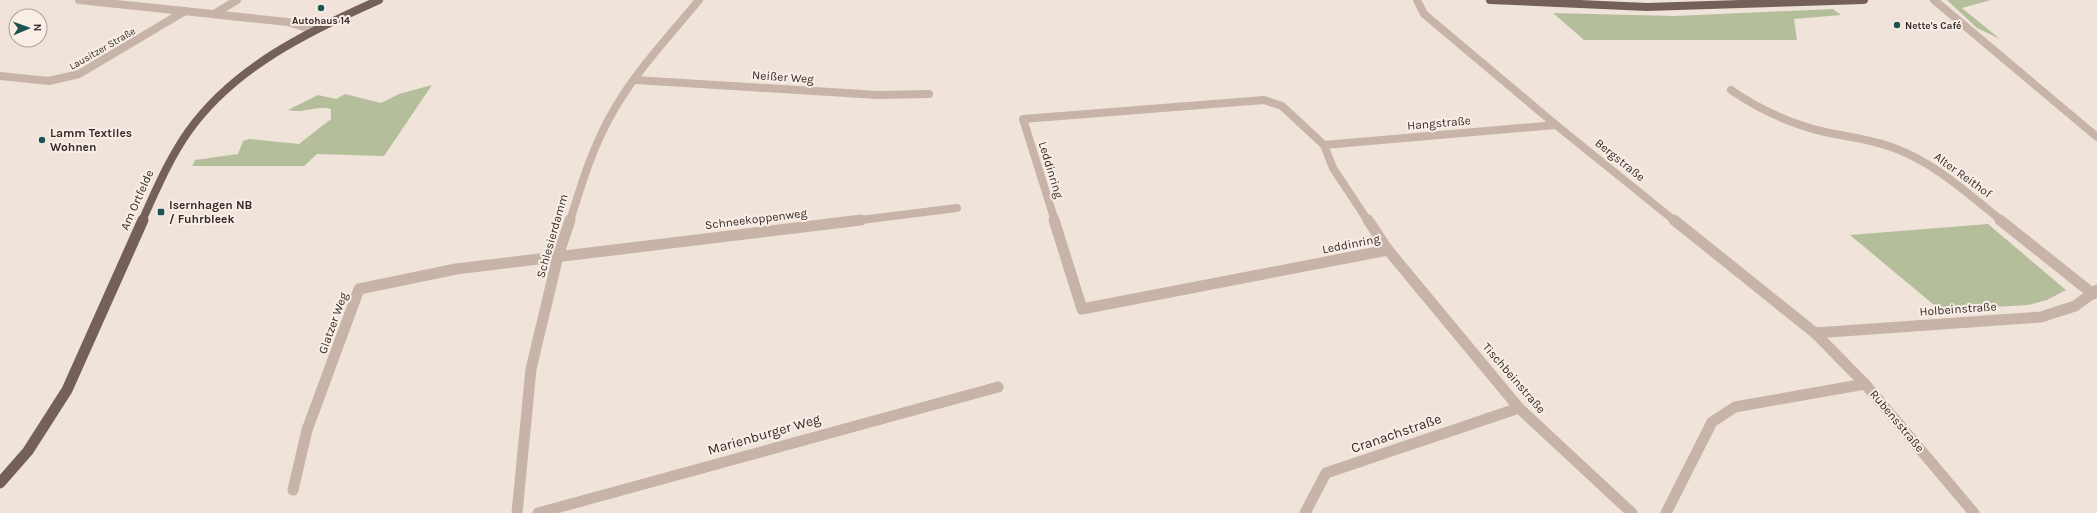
<svg xmlns="http://www.w3.org/2000/svg" width="2097" height="513" font-family="Karla,sans-serif">
  <style>
    .green { fill: #b4be9b }
    .lines { fill: none; stroke-linecap: round; stroke-linejoin: round }
    .minor-far1 { stroke: #c7b3a7; stroke-width: 8 }
    .minor { stroke: #c7b3a7; stroke-width: 11 }
    .major-far1 { stroke: #756059; stroke-width: 8 }
    .major { stroke: #756059; stroke-width: 11 }
    .poi-dot { fill: #1f5352; stroke: #f8eee6; stroke-width: 1.5 }
    .labels { text-anchor: middle; stroke-width: 4; stroke-linejoin: round; paint-order: stroke }
    .far-poi-label { font-size: 10px; font-weight: bold; fill: #342a27; stroke: #f8eee6 }
    .far-street-label { font-size: 10px; fill: #342a27; stroke: #f8eee6 }
    .street-label { font-size: 12px; fill: #342a27; stroke: #f8eee6 }
    .poi-label { font-size: 12px; font-weight: bold; fill: #342a27; stroke: #f8eee6; text-anchor: start }
    .near-street-label { font-size: 14px; fill: #342a27; stroke: #f8eee6 }
  </style>
  <rect width="100%" height="100%" fill="#f0e4da"/>
  <!-- green -->
  <g class="green">
    <path d="M1947,0h44l-29,8 38,31 -23,-11z"/>
    <path d="M1833,9l8,6 -47,4 3,21h-213l-31,-27 121,3z"/>
    <path d="M432,85l-48,71 -67,-2 -13,12h-112l3,-6 43,-6 5,-13 6,-2 50,5 32,-25v-10c-17,-4 -26,5 -43,1l30,-15 18,4 9,-5 36,9 18,-9z"/>
    <path d="M1988,224l78,66 -19,10 -19,5 -88,5 -90,-75z"/>
  </g>
  <g class="lines">
    <!-- minor-far1 -->
    <g class="minor-far1">
      <path d="M79,0l209,22 25,8"/>
      <path d="M1417,0l7,14 132,111 119,96"/>
      <path d="M1934,0l163,137"/>
      <path d="M214,14l23,-14"/>
      <path d="M0,76l49,5 30,-7 106,-63"/>
      <path d="M635,80l243,15 51,-1"/>
      <path d="M1731,90c29,20 60,34 94,42 23,5 46,7 69,16 41,15 73,45 108,73"/>
      <path d="M1324,145l232,-20"/>
      <path d="M570,221c12,-39 24,-78 45,-113 23,-39 55,-73 84,-108"/>
      <path d="M853,221l104,-13"/>
      <path d="M1055,221l-32,-102 241,-19 18,6 42,39 9,23 35,53"/>
    </g>
    <!-- minor -->
    <g class="minor">
      <path d="M1054,220l28,89 306,-59 -20,-30"/>
      <path d="M1674,220l141,113 50,51 109,129"/>
      <path d="M2000,220l93,74"/>
      <path d="M1388,250l131,158 113,105"/>
      <path d="M1815,333l226,-16 34,-11 22,-16"/>
      <path d="M293,490l14,-60 52,-141 97,-20 405,-49"/>
      <path d="M517,513l14,-144 27,-113 12,-36"/>
      <path d="M538,513l460,-126"/>
      <path d="M1305,513l21,-40 193,-65"/>
      <path d="M1666,513l46,-91 23,-15 130,-23"/>
    </g>
    <!-- major-far1 -->
    <g class="major-far1">
      <path d="M1490,0l157,7 217,-7"/>
      <path d="M142,221c14,-31 27,-62 46,-89 46,-65 121,-101 191,-132"/>
    </g>
    <!-- major -->
    <path class="major" d="M0,483l28,-32 39,-61 76,-170"/>
  </g>
  <!-- markers -->
  <g class="poi-dot">
    <circle cx="321" cy="8" r="4"/>
    <circle cx="1897" cy="25" r="4"/>
    <circle cx="42" cy="140" r="4"/>
    <rect x="157" y="208" width="8" height="8" rx="2"/>
  </g>
  <g class="labels">
    <!-- far-poi labels -->
    <g class="far-poi-label">
      <text x="321" y="24">Autohaus 14</text>
      <text x="1905" y="29" text-anchor="start">Nette's Café</text>
    </g>
    <!-- far-street labels -->
    <g class="far-street-label">
      <text transform="translate(102 48) rotate(-30)" y="4">Lausitzer Straße</text>
    </g>
    <!-- street labels -->
    <g class="street-label">
      <text transform="translate(783 77) rotate(4)" y="4">Neißer Weg</text>
      <text transform="translate(1439 123) rotate(-5)" y="4">Hangstraße</text>
      <text transform="translate(1620 160) rotate(39)" y="4">Bergstraße</text>
      <text transform="translate(1051 170) rotate(73)" y="4">Leddinring</text>
      <text transform="translate(1963 175) rotate(36)" y="4">Alter Reithof</text>
      <text transform="translate(137 200) rotate(-66)" y="4">Am Ortfelde</text>
      <text transform="translate(756 219) rotate(-7)" y="4">Schneekoppenweg</text>
      <text transform="translate(552 236) rotate(-74)" y="4">Schlesierdamm</text>
      <text transform="translate(1351 244) rotate(-11)" y="4">Leddinring</text>
      <text transform="translate(1958 309) rotate(-4)" y="4">Holbeinstraße</text>
      <text transform="translate(333 323) rotate(-70)" y="4">Glatzer Weg</text>
      <text transform="translate(1514 378) rotate(49)" y="4">Tischbeinstraße</text>
      <text transform="translate(1897 421) rotate(50)" y="4">Rubensstraße</text>
    </g>
    <!-- poi labels -->
    <g class="poi-label">
      <text x="50" y="137">Lamm Textiles<tspan x="50" dy="14">Wohnen</tspan></text>
      <text x="169" y="209">Isernhagen NB<tspan x="169" dy="14">/ Fuhrbleek</tspan></text>
    </g>
    <!-- near-street labels -->
    <g class="near-street-label">
      <text transform="translate(1396 433) rotate(-19)" y="5">Cranachstraße</text>
      <text transform="translate(764 434) rotate(-16)" y="5">Marienburger Weg</text>
    </g>
  </g>
  <!-- north arrow -->
  <g transform="translate(28 28) rotate(88)"><circle r="19" fill="#f8eee6" stroke="#aaa09a"/>
  <path d="M0-3L7 15L0 10L-7 15Z" fill="#1f5352"/>
  <text y="-6" font-size="11" font-weight="bold" text-anchor="middle" fill="#342a27">N</text>
  </g>
</svg>
